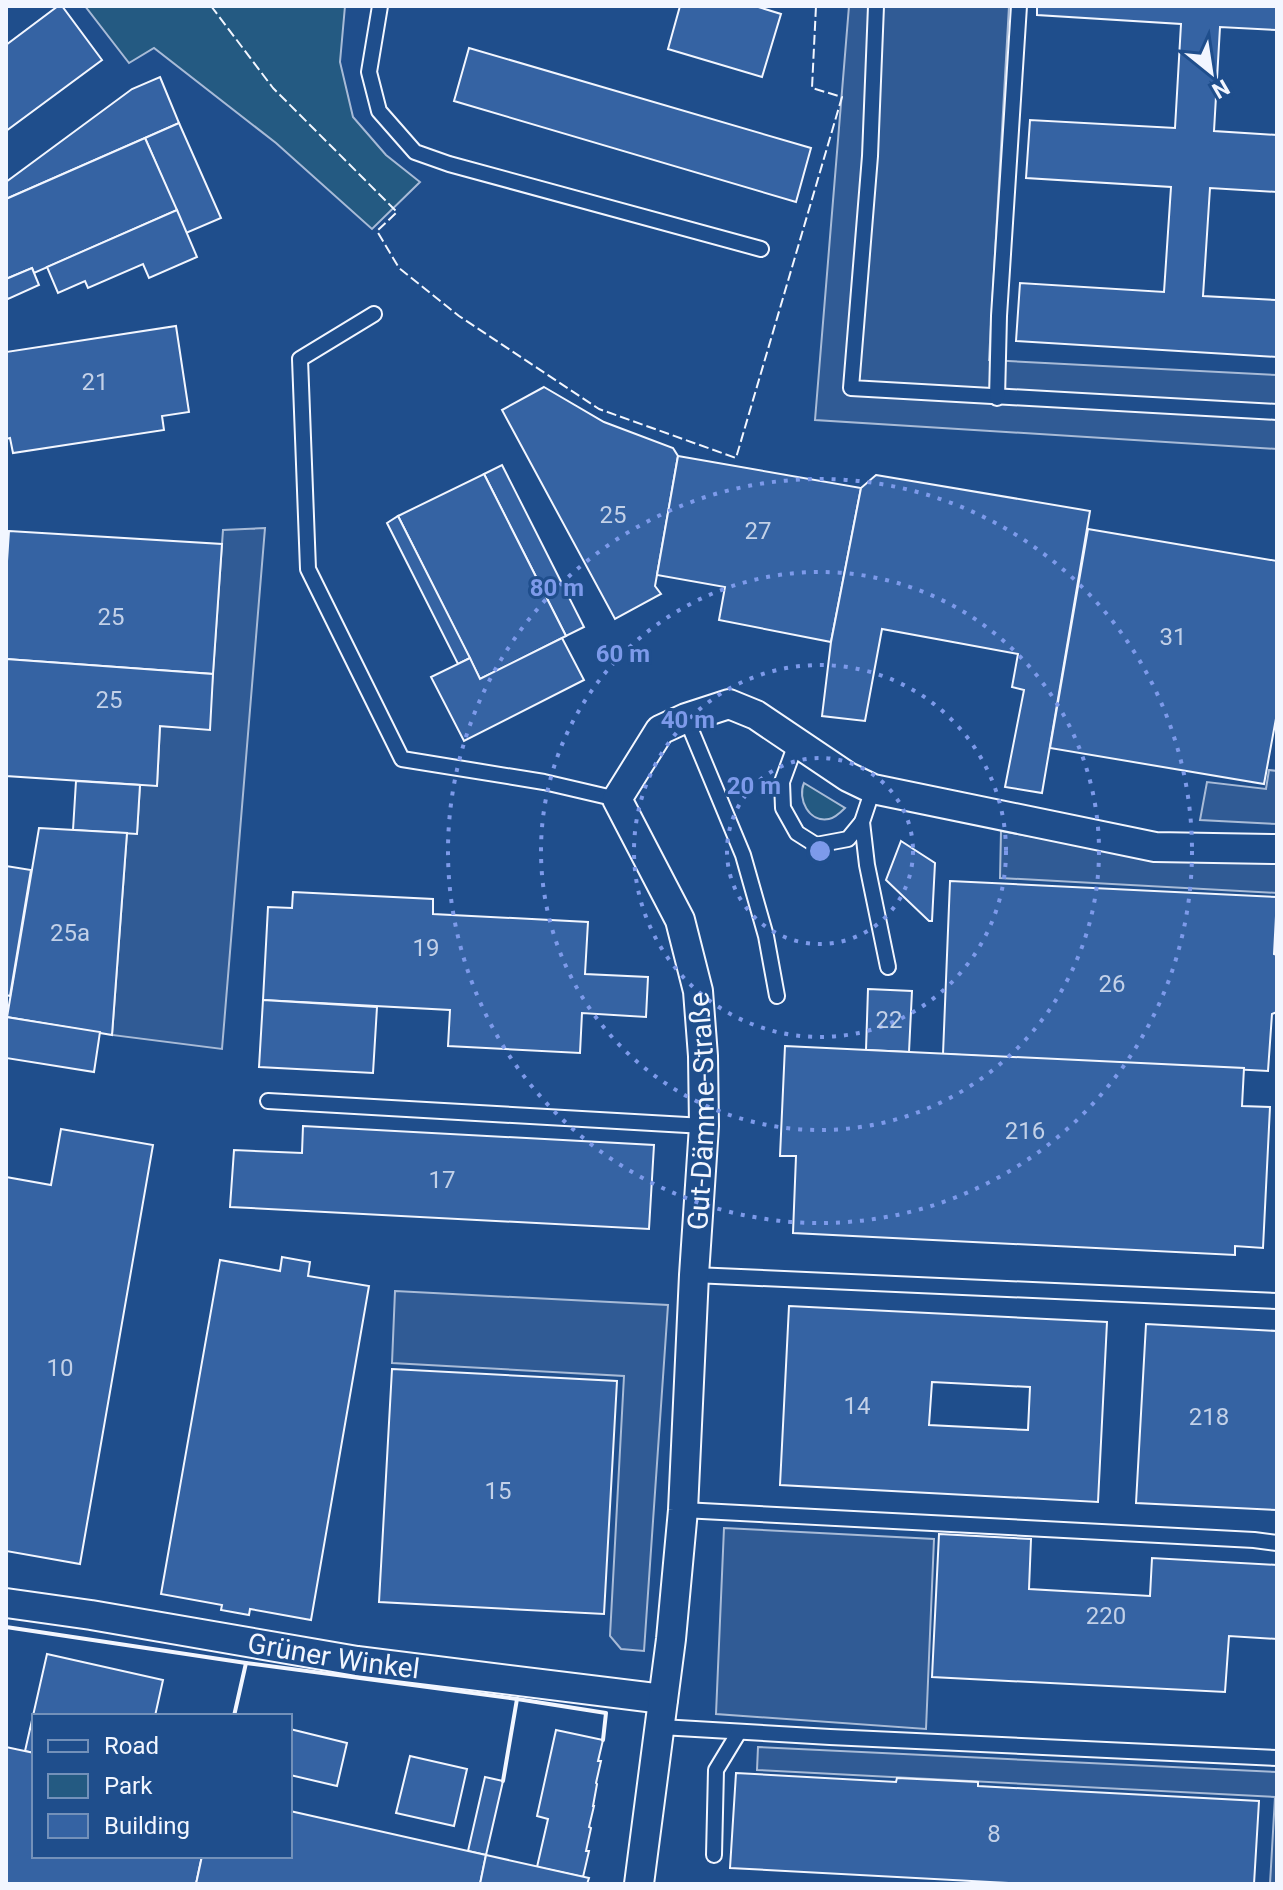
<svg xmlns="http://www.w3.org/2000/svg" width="1283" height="1890" font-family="Roboto,sans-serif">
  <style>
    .green { fill: #245a82; stroke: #a8bbd7; stroke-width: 2 }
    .parking { fill: #305b95; stroke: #a8bbd7; stroke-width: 2 }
    .building { fill: #3563a3; stroke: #f2f6ff; stroke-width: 2; fill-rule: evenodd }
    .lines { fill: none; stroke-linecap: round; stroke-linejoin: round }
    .service-casing { stroke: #f2f6ff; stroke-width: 18 }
    .minor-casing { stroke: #f2f6ff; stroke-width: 32 }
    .service { stroke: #1f4e8c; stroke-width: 14 }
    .minor { stroke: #1f4e8c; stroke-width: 28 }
    .fence { stroke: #f2f6ff; stroke-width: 2; stroke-dasharray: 10 4; stroke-linecap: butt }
    .wall { stroke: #f2f6ff; stroke-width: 4 }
    .ring { fill: none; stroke: #7d9aea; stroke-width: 4; stroke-dasharray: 4 8 }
    .labels { text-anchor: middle; stroke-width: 6; stroke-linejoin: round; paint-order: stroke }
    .number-label { font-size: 24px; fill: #c3d1e8 }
    .street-label { font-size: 28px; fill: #f2f6ff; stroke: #1f4e8c }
    .centre { fill: #7d9aea; stroke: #1f4e8c; stroke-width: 4 }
    .ring-label { font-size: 24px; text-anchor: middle; font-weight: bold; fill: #7d9aea; stroke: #1f4e8c; stroke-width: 6; stroke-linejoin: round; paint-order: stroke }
  </style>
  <rect width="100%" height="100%" fill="#1f4e8c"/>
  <!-- green -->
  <g class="green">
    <path d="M85,6h260l-5,56 13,55 33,38 34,27 -48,47 -96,-86 -122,-95 -25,15z"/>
    <path d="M804,783l41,25c-5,5 -10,10 -16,11 -20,4 -32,-20 -25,-36z"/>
  </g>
  <!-- parking -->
  <g class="parking">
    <path d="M849,6h160l-20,354 288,15v74l-462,-29z"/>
    <path d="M265,528l-43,521 -110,-14 15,-202h10l3,-48h17l3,-59 49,3 14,-199z"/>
    <path d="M1269,770l8,1v53l-77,-4 7,-38 59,7z"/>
    <path d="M1001,831l147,26 129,5v31l-277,-15z"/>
    <path d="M395,1291l273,14 -24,346 -23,-2 -11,-13 14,-260 -232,-13z"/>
    <path d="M724,1528l210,11 -8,190 -210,-15z"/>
    <path d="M758,1747l519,25v112h-7l5,-87 -518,-27z"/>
  </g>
  <!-- building -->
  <g class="building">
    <path d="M58,6h4l40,54 -96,71v-86z"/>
    <path d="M680,6h75l26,8 -19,63 -94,-28z"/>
    <path d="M1037,6h240v24l-57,-3 -6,104 63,4v57l-67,-4 -7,108 73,4 1,-12v69l-261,-16 4,-58 144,9 7,-105 -145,-9 4,-58 145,8 6,-104 -144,-9z"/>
    <path d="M469,48l342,100 -15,54 -342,-101z"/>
    <path d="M160,77l19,46 -173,76v-17l126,-93z"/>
    <path d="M179,123l42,95 -35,15 -41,-95z"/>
    <path d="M145,138l32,72 -143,63 -2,-5 -26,11v-80z"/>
    <path d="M177,210l20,47 -48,21 -6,-14 -55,24 -3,-7 -27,12 -11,-26z"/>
    <path d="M32,268l7,17 -31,14 -2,-4v-16z"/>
    <path d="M176,326l13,86 -27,4 2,14 -151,23 -3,-15 -4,1v-87z"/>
    <path d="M544,387l60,35 69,26 5,8 -21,119 -2,11 6,8 -46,25 -113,-209z"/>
    <path d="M678,456l183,32 -30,154 -112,-22 6,-33 -68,-12z"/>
    <path d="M502,465l82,162 -18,9 -82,-162z"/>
    <path d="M484,474l82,162 -86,43 -82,-163z"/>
    <path d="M876,475l214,36 -48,282 -37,-6 19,-97 -12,-3 6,-33 -136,-25 -17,92 -43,-5 9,-74 30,-154z"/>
    <path d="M398,516l72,142 -12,6 -71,-141z"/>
    <path d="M1088,529l189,32v152l-13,71 -214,-36z"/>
    <path d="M9,531l213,13 -9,130 -207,-15v-83z"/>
    <path d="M562,638l22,42 -120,61 -33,-64 39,-19 10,21z"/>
    <path d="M6,659l207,15 -3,56 -50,-4 -3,60 -151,-10z"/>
    <path d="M76,781l64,4 -3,49 -64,-4z"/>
    <path d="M39,828l88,5 -15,202 -105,-18z"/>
    <path d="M901,841l34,22 -3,58h-3l-43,-41z"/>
    <path d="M6,866l25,4 -21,126 -4,-1z"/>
    <path d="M950,881l327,16 -3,57 3,1v57l-5,2 -4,57 -325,-17z"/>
    <path d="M293,892l140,7v15l155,8 -3,52 63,3 -2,40 -64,-4 -2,40 -132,-7 2,-36 -187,-10 5,-93 24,1z"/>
    <path d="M868,989l44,2 -3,61 -43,-2z"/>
    <path d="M263,1000l114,7 -4,66 -114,-6z"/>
    <path d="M6,1017l94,15 -6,40 -88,-14z"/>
    <path d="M785,1046l459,22 -2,38 28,1 -7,141 -28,-2v9l-442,-22 3,-77h-16z"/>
    <path d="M303,1126l351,19 -5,84 -419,-22 4,-57 68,3z"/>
    <path d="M61,1129l92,16 -73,419 -74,-13v-374l45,8z"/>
    <path d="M282,1257l28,5 -2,14 61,10 -58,334 -61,-11 -1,6 -28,-5 1,-5 -61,-11 59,-334 60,11z"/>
    <path d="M789,1306l318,16 -9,180 -318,-17zM932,1382l98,5 -2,43 -99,-5z"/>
    <path d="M1146,1324l131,7v179l-141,-7z"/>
    <path d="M392,1369l225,12 -13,233 -225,-12z"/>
    <path d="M939,1534l92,5 -2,50 121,7 2,-38 125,7v74l-48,-3 -4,56 -293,-15z"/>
    <path d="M47,1654l116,26 -8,36h-121v14l-4,-1z"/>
    <path d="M30,1729l4,1v23l-9,-2z"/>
    <path d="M290,1729l57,14 -10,43 -47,-11z"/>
    <path d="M556,1730l47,10 -5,21h3l-5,22 1,1 -4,22h1l-5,21 2,1 -5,23h3l-6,26 -46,-10 11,-48 -11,-3z"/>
    <path d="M6,1747l28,6v103h168l-6,28h-190z"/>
    <path d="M410,1756l57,13 -13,57 -58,-13z"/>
    <path d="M736,1773l160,9 1,-4 81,4v4l281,15 -5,83h-225l-299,-16z"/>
    <path d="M485,1777l18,4 -17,74 -18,-4z"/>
    <path d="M290,1811l196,44 -6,29h-284l6,-28h88z"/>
    <path d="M486,1855l103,23 -2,6h-107z"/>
  </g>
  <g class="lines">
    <!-- service casing -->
    <g class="service-casing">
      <g id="service">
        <path d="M380,6l-11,66 10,39 36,41 34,12 312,85"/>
        <path d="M876,6l-6,150 -19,232 426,24"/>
        <path d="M374,314l-74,45 8,210 94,190 142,23 73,17"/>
        <path d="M997,398l2,-82 20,-310"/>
        <path d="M686,718l57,137 23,81 11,60"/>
        <path d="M797,741l-15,41 1,26 14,25 19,12 32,-6 14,-17"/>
        <path d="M873,789l-11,33 5,43 21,102"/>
        <path d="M268,1101l436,25"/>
        <path d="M694,1275l583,26"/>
        <path d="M683,1510l571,30 23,3"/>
        <path d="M661,1727l169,10 447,21"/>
        <path d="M714,1855l2,-85 23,-38"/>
      </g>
    </g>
    <!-- minor casing -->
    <g class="minor-casing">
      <g id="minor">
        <path id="s1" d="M6,1603l85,12 266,46 306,38"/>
        <path id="s2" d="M639,1884l32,-245 12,-129 11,-235 10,-149 -1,-70 -5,-65 -18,-71 -63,-121 43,-69 26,-12 43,-14 27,11 92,62 25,12 282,58 122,2"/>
      </g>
    </g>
    <!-- service -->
    <use href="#service" class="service"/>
    <!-- minor -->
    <use href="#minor" class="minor"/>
    <!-- fence -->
    <g class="fence">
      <path d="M211,6l62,82 124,124 -20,19 22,37 60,48 140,93 137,49 106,-361 -30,-9 4,-82"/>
      <path d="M682,1883l24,1"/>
    </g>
    <!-- wall -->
    <g class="wall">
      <path d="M6,1627l240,36 271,36 89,14 -3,27"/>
      <path d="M234,1716l12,-53"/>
      <path d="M503,1781l14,-82"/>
    </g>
  </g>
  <!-- distance rings -->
  <g class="ring">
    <circle cx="820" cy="851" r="93"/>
    <circle cx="820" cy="851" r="186"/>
    <circle cx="820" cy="851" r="279"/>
    <circle cx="820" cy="851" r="372"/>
  </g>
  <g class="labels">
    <!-- number labels -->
    <g class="number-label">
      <text x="95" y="390">21</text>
      <text x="613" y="523">25</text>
      <text x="758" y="539">27</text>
      <text x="111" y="625">25</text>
      <text x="1173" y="645">31</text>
      <text x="109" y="708">25</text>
      <text x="70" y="941">25a</text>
      <text x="426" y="956">19</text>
      <text x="1112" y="992">26</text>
      <text x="889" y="1028">22</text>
      <text x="1025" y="1139">216</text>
      <text x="442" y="1188">17</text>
      <text x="60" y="1376">10</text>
      <text x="857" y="1414">14</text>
      <text x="1209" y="1425">218</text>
      <text x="498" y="1499">15</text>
      <text x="1106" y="1624">220</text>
      <text x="994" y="1842">8</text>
    </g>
    <!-- street labels -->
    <g class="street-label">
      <text dy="10" stroke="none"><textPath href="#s2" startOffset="776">Gut-Dämme-Straße</textPath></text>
      <text dy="10" stroke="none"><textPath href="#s1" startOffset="332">Grüner Winkel</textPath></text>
    </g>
  </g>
  <circle cx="820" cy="851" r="12" class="centre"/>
  <g class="ring-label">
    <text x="557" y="596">80 m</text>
    <text x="623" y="662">60 m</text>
    <text x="688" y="728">40 m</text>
    <text x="754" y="794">20 m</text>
  </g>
  <!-- border -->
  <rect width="1283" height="1890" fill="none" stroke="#f2f6ff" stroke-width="16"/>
  <!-- legend -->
  <rect x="32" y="1714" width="260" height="144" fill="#1f4e8c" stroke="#7391ba" stroke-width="2"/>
  <rect x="48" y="1740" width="40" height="12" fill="#1f4e8c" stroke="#7391ba" stroke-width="2"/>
  <text x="104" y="1754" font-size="24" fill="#f2f6ff">Road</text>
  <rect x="48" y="1774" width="40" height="24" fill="#245a82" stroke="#7391ba" stroke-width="2"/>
  <text x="104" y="1794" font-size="24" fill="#f2f6ff">Park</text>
  <rect x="48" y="1814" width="40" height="24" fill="#3563a3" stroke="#7391ba" stroke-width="2"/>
  <text x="104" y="1834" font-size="24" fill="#f2f6ff">Building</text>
  <!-- north arrow -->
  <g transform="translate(1211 72) rotate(150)" stroke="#1f4e8c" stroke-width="6" paint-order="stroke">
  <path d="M0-6L14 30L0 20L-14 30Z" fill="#f2f6ff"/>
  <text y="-12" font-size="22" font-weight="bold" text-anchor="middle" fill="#f2f6ff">N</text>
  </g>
</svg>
